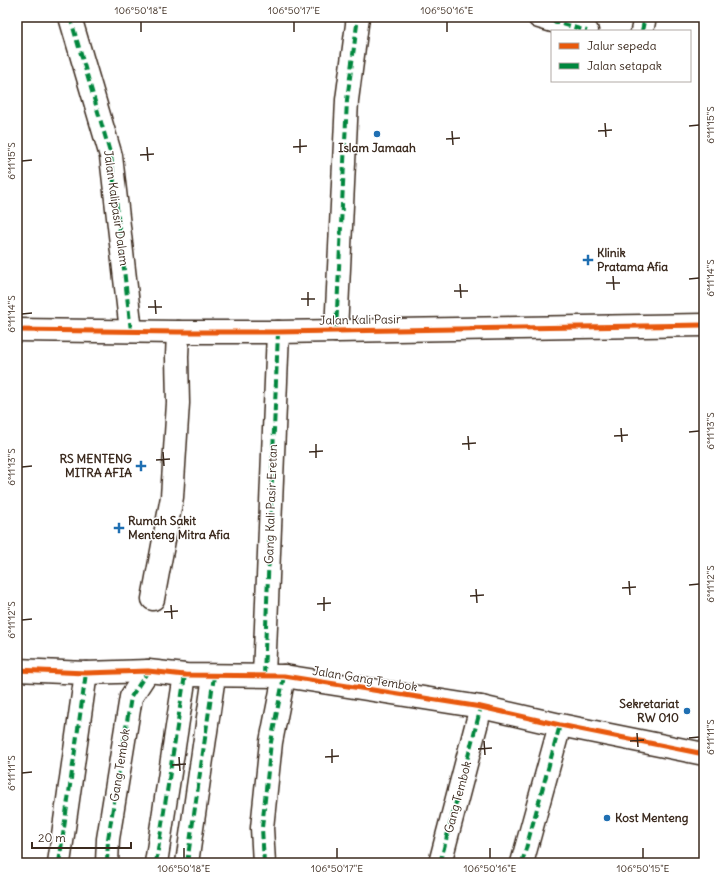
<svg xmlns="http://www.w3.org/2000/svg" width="721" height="880" font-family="Delius,sans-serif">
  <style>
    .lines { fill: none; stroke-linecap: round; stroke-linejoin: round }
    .minor-casing { stroke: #3b2a1e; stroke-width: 25 }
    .minor { stroke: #fff; stroke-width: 22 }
    .quiet { stroke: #00873e; stroke-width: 4; stroke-dasharray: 8 4; stroke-linecap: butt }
    .cycleway-casing { stroke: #fff; stroke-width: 8 }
    .cycleway { stroke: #e8590c; stroke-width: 5 }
    .ticks { fill: none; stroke: #3b2a1e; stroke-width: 1.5 }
    .poi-dot { fill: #1f6fb2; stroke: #fff; stroke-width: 1.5 }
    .labels { text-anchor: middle; stroke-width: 3; stroke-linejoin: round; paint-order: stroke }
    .poi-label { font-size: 12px; font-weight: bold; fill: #3b2a1e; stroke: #fff; text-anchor: start }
    .street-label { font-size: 12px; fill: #3b2a1e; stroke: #fff }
    .neatline { fill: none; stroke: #3b2a1e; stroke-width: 1.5 }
    .ticks-label { font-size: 10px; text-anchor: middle; fill: #3b2a1e }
  </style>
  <rect width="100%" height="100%" fill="#fff"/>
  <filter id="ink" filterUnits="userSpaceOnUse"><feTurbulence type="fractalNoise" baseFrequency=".025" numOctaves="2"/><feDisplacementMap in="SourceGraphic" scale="8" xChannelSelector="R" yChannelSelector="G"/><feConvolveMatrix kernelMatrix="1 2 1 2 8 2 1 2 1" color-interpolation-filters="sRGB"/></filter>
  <g filter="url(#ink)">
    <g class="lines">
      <!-- minor casing -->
      <g class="minor-casing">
        <g id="minor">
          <path d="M70,17l41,139 20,175"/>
          <path d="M539,17l48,14"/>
          <path d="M642,31l3,-14"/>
          <path d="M17,330l161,2h100l426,-7"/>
          <path d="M336,331l11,-231 11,-83"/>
          <path d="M153,599l19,-102 6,-94 -1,-46 1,-25"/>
          <path d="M17,670l69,3 62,-2 37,4 99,1 197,31 79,18 144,29"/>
          <path d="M264,675l14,-343"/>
          <path d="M59,863l27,-190"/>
          <path d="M107,863l1,-24 23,-142 17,-26"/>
          <path d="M156,863l29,-188"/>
          <path d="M187,863l27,-187"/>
          <path d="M264,863l-2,-35 9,-86 13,-66"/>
          <path d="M440,863l41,-156"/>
          <path d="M522,863l38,-138"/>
        </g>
      </g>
      <!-- minor -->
      <use href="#minor" class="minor"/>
      <!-- quiet -->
      <g class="quiet">
        <path d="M70,17l41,139 20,175"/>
        <path d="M539,17l48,14"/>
        <path d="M642,31l3,-14"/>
        <path d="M336,331l11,-231 11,-83"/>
        <path d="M264,675l14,-343"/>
        <path d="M59,863l27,-190"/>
        <path d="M107,863l1,-24 23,-142 17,-26"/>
        <path d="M156,863l29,-188"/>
        <path d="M187,863l27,-187"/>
        <path d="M264,863l-2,-35 9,-86 13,-66"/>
        <path d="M440,863l41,-156"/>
        <path d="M522,863l38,-138"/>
      </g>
      <!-- cycleway casing -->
      <g class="cycleway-casing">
        <g id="cycleway">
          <path d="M17,330l161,2h100l426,-7"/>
          <path d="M17,670l69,3 62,-2 37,4 99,1 197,31 79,18 144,29"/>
        </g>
      </g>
      <!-- cycleway -->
      <use href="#cycleway" class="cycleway"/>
    </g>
  </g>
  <!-- ticks -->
  <path class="ticks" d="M141,22v10M294,22v10M447,22v10M605,123l1,14M689,126l10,-1M452,131l1,14M598,131l14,-1M300,139v14M446,139l14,-1M147,147l1,14M293,147l14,-1M140,155l14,-1M22,161l10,-1M613,276l1,14M689,279l10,-1M606,283h14M460,284l1,14M454,291h14M308,292v14M301,299h14M155,300l1,14M148,307h14M22,314l10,-1M621,428l1,14M689,432l10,-1M468,436l1,14M614,436l14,-1M316,444v14M462,444l14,-1M163,452l1,14M309,452l14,-1M156,460l14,-1M22,467l10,-1M629,581l1,14M689,585l10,-1M622,588l14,-1M476,589l1,14M470,596l14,-1M324,597v14M317,604l14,-1M171,605l1,14M164,612l14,-1M22,620l10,-1M637,733l1,14M689,738l10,-1M484,741l1,14M630,741l14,-1M332,749v14M478,749l14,-1M179,757l1,14M325,757l14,-1M172,765l14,-1M22,773l10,-1M184,848v10M337,848v10M490,848v10M643,848v10"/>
  <!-- markers -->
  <g class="poi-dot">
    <circle cx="377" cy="134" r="4"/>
    <path d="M586 254h4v4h4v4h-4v4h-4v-4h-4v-4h4z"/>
    <path d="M139 460h4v4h4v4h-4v4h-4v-4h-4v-4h4z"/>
    <path d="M117 522h4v4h4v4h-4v4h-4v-4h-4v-4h4z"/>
    <circle cx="687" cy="711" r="4"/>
    <circle cx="607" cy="818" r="4"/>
  </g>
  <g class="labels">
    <!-- poi labels -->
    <g class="poi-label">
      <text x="377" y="152" text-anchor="middle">Islam Jamaah</text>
      <text x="597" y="257">Klinik<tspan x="597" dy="14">Pratama Afia</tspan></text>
      <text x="132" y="463" text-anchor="end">RS MENTENG<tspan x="132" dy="14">MITRA AFIA</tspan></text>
      <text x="128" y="525">Rumah Sakit<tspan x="128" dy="14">Menteng Mitra Afia</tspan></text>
      <text x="679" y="708" text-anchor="end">Sekretariat<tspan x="679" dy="14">RW 010</tspan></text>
      <text x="615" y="822">Kost Menteng</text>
    </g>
    <!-- street labels -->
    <g class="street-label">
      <text transform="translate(116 208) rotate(82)" y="4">Jalan Kalipasir Dalam</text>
      <text transform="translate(360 320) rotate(-1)" y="4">Jalan Kali Pasir</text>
      <text transform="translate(271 504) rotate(-88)" y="4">Gang Kali Pasir Eretan</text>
      <text transform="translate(365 679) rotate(9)" y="4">Jalan Gang Tembok</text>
      <text transform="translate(120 765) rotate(-81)" y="4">Gang Tembok</text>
      <text transform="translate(458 797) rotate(-75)" y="4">Gang Tembok</text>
    </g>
  </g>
  <!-- margin -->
  <rect width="721" height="880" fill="none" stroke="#fff" stroke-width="44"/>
  <!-- legend -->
  <rect x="551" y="30" width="140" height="52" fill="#ffffff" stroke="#b1aaa5"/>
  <rect x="559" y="43" width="20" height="6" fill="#e8590c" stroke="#b1aaa5"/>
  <text x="587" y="50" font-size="12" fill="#3b2a1e">Jalur sepeda</text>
  <rect x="559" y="63" width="20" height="6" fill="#00873e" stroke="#b1aaa5"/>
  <text x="587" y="70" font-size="12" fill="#3b2a1e">Jalan setapak</text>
  <!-- scale -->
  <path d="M32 842v6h99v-6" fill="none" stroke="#3b2a1e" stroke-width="2"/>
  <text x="38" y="842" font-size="12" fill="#3b2a1e" stroke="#ffffff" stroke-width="3" paint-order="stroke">20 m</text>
  <rect x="22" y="22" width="677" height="836" class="neatline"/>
  <g class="ticks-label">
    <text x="141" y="14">106°50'18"E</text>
    <text x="294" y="14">106°50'17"E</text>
    <text x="447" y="14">106°50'16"E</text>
    <text transform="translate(710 125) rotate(-90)" y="4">6°11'15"S</text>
    <text transform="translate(11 161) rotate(-90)" y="4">6°11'15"S</text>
    <text transform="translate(710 278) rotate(-90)" y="4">6°11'14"S</text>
    <text transform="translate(11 314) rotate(-90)" y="4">6°11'14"S</text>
    <text transform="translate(710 431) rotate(-90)" y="4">6°11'13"S</text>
    <text transform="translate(11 467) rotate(-90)" y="4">6°11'13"S</text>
    <text transform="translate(710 584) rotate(-90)" y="4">6°11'12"S</text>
    <text transform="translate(11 620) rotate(-90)" y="4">6°11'12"S</text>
    <text transform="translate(710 737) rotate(-90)" y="4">6°11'11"S</text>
    <text transform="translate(11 773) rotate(-90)" y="4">6°11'11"S</text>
    <text x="184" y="872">106°50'18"E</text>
    <text x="337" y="872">106°50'17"E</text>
    <text x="490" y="872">106°50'16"E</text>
    <text x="643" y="872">106°50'15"E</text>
  </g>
</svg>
